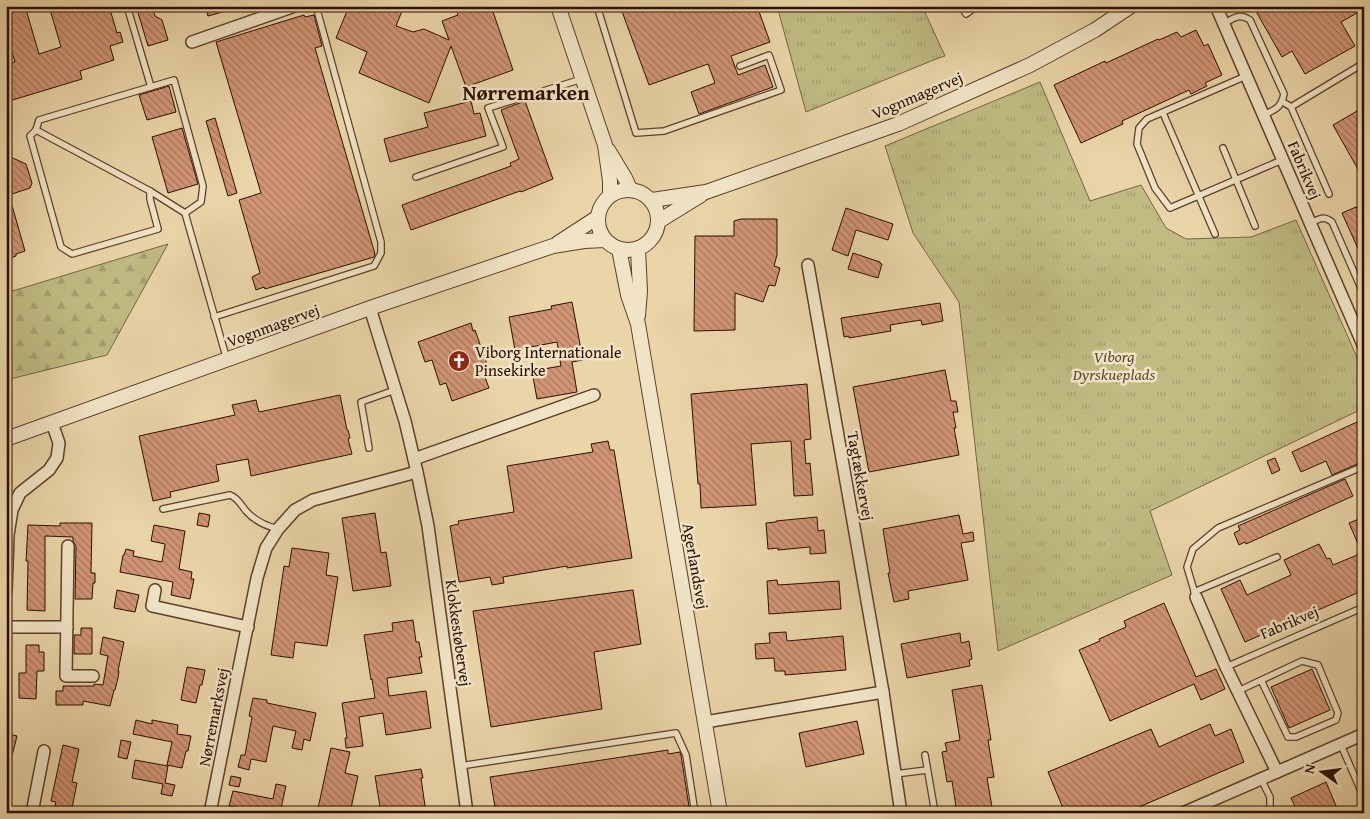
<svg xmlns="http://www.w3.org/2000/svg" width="1370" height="819" font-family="'Gentium Book Plus',serif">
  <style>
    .grass { fill: url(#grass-tufts); stroke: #766442 }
    .forest { fill: url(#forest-firs); stroke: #766442 }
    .building { fill: url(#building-back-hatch); stroke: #2c0d00 }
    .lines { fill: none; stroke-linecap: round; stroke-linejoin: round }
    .service-casing { stroke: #5c3f2a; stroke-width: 8 }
    .minor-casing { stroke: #5c3f2a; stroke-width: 14 }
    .tertiary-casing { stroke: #5c3f2a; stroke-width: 16 }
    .service { stroke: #f1e4c6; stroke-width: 5.5 }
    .minor { stroke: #f1e4c6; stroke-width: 11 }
    .tertiary { stroke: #f1e4c6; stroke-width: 14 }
    .labels { text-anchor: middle; stroke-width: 5; stroke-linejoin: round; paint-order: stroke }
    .street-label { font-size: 16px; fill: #2c0d00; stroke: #f1e4c6 }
    .poi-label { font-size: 16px; fill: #2c0d00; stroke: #f1e4c6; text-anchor: start }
    .park-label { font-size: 16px; font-style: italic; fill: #5f4a2e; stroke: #f1e4c6 }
    .district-label { font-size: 21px; font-weight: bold; fill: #2c0d00; stroke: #f1e4c6 }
  </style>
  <defs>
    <pattern id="grass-tufts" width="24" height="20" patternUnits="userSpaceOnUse" patternTransform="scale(1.25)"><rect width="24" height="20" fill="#bfbb83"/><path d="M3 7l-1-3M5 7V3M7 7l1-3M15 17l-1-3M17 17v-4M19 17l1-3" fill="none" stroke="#a4a06f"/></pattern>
    <pattern id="forest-firs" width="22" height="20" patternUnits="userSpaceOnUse" patternTransform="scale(1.25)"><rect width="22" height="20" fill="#bfbb83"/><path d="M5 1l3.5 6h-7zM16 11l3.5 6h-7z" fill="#a4a06f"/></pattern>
    <pattern id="building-back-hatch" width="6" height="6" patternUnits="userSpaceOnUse" patternTransform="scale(1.25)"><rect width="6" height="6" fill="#d19576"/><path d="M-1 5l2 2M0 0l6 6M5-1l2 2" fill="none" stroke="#aa785e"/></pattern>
  </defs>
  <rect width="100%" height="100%" fill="#ead5a8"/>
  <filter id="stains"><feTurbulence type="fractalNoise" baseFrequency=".004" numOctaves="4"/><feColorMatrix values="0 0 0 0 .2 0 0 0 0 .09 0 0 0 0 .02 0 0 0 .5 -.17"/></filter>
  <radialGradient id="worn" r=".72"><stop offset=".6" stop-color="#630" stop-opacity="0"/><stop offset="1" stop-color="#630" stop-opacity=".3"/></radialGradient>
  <!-- grass -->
  <g class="grass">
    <path d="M777,6h145l23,50 -9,3 -130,53z"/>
    <path d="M1040,82l50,119 51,-16 25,43 20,11 65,-2 45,-17 68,153v35l-214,103 22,64 -174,76 -39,-349 -46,-69 -28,-87z"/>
  </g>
  <!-- forest -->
  <path class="forest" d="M168,244l-61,111 -101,25v-87z"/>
  <!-- building -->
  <g class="building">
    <path d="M6,6h19l14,48 22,-7 -12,-41h60l8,27 3,-1 3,10 -13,4 4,14 -34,11 2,8 -76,23v-38l9,-2 -9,-29z"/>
    <path d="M136,6h16l3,10 7,4 6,20 -20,6z"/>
    <path d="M205,6h28l1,3 -26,7z"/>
    <path d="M349,6h55l-8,20 17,6 11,-3 25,11 -7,-19 16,-6 -3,-9h36l22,64 -47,17 -15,-41 -22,57 -70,-30 8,-21 -31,-14z"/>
    <path d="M620,6h137l13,36 -39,14 7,19 27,-10 8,22 -74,27 -8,-22 24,-9 -7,-19 -59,21z"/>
    <path d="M1253,6h111v3l-23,13 14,24 -50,28 -13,-23 -10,6z"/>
    <path d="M304,15l1,2 9,-2 8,31 -7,2 60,206 -1,3 -109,32 -1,-2 -8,3 -4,-13 8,-4 -21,-73 22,-7 -45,-151z"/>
    <path d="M1196,30l8,16 4,-2 14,31 -17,8 2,3 -16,8 -2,-4 -67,31 1,3 -42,19 -27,-58 51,-24 1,2 52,-24 1,1 18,-8 4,5z"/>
    <path d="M169,86l7,26 -29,8 -8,-25z"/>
    <path d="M471,101l3,13 6,-1 6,23 -96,26 -6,-23 44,-12 -4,-14z"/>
    <path d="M525,101l28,78 -32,13 -1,-1 -109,39 -9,-25 109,-39 -1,-3 9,-4 -18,-49z"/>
    <path d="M1364,107v73l-31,-55z"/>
    <path d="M215,118l22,75 -9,3 -22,-75z"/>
    <path d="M182,128l16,56 -30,9 -16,-56z"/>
    <path d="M6,155l20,9 6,19 -2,5 -21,7 16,56 -9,3v2l-10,4z"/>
    <path d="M1364,205v57l-22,-49 14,-6v1z"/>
    <path d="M846,208l47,16 -5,16 -32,-10 -8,26 -16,-6z"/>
    <path d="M741,219h36v36l-3,11 6,2 -5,18 -6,-1 -6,17 -28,-9v37l-41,1 1,-95h39v-15z"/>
    <path d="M853,253l27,9v1l2,1 -4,14 -30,-9z"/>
    <path d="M572,302l11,58 -11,2 5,30 -40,7 -5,-28 29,-5 -4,-24 -42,8 -6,-33 43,-8 -1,-3z"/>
    <path d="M940,303l3,18 -21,4 -1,-5 -31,5 1,6 -42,7v-2l-5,1 -3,-19z"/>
    <path d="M471,323l2,8 2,-1 14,40 -6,2 6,16 -37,13 -6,-18 -6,2 -8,-25 -7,2 -7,-20z"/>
    <path d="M945,370l6,31h5l2,11h-5l3,16h-2l5,27 -90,17 -16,-85z"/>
    <path d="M807,384l4,55 -7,1 2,24 4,-1 3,32 -19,1 -3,-55 -40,3 5,61 -55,3 -1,-24h-2l-7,-90z"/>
    <path d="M340,395l7,35h1l2,8 -2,1 4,15 -101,22 -3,-17 -32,6 3,16 -49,11 1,5 -18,4 -14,-65 96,-21 -3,-10 24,-5 3,12z"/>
    <path d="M1357,422l1,2 6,-2v39l-32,14 -6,-14 -25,11 -9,-20z"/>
    <path d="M608,441l2,9h4l18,108 -65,10v-2l-64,11 1,6 -12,2 -2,-8 -31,5 -9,-56 9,-2 -1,-3 56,-9 -7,-46 86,-14 -2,-8z"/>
    <path d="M1275,458l5,12 -8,4 -5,-13z"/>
    <path d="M1345,479l8,17 -107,48 -1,-2 -6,3 -5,-12 6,-3 -2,-4z"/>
    <path d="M199,513l11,2 -2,12 -11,-2z"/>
    <path d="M375,513l6,40 5,-1 5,34 -38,5 -11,-73z"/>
    <path d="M959,515l4,19 10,-2 1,9 -13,2 7,37 -60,11 1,8 -15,3 -6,-29h2l-7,-44z"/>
    <path d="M817,517l1,14 6,-1 2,23 -16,1v-7l-32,3v-2l-10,1 -2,-26 10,-1v-1z"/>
    <path d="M1364,517v73l-119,52 -24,-53 19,-9 7,15 44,-20 -7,-15 35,-16 8,15 3,-1 3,7 29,-12 -13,-30z"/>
    <path d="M60,523h32l-1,50h4v10h-2l-1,16h-17l1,-53 -3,-5v-4l-28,-1v75l-18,-1 1,-49h-2l2,-36 32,1z"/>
    <path d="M154,525l31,6 -6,38 13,3 -1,7h3l-4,20 -19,-4 2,-13 -53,-10 3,-17h1l2,-6 8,2 -1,5 29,6 3,-18 -14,-3z"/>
    <path d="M292,548l37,5 -3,22 12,2 -11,69 -32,-4 -2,16 -22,-3 13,-89 5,1z"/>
    <path d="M777,580l1,5 61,-4 2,28 -72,5 -2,-33z"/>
    <path d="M117,590l22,5 -4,17 -21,-4z"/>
    <path d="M633,590l8,54 -47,8 8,57 -111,18 -18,-116z"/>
    <path d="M1164,603l32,74 20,-8 9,20 -24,11 -7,-16 -84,37 -31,-71 21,-9 -1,-2 27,-12 -2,-6z"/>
    <path d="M413,620l3,22h3l3,15h-3l3,16 -35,5 2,18 37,-5 5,37 -45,7 -3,-22 -24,4 4,29 -17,2 -1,-10h2l-5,-35 33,-5 -3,-19 -1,1 -7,-45 29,-4 -1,-8z"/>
    <path d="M81,628h11v26h-18v-19h7z"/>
    <path d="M786,632l1,9 56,-5 3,34 -61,5v-4h-10l-1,-13 -18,1 -1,-15 15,-1 -1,-10z"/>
    <path d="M960,633l1,10 8,-2 3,18 -3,1 1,6 -63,12 -6,-34z"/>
    <path d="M103,637l21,5 -6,29h1l-1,7 -3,12h-1l-4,16 -27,-5v4h-27v-14h7v-5h31v-2l9,1 5,-29 -8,-2z"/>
    <path d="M26,645h13v7h5v19h-7l-1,28 -17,-1v-25h7z"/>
    <path d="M187,667l18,3 -3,15h-2l-4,18 -15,-3z"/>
    <path d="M1312,669l18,41 -41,18 -18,-41z"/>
    <path d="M982,685l9,55h-3l6,37 -7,1 6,35h-36l-5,-32 -5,1 -5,-30 5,-1 -2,-8 15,-3 -8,-50z"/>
    <path d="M253,698l14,2v3l49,10 -6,28 -6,-2 -2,11 -10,-2 4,-17 -23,-5 -7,36 -15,-3 -2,11 -11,-3 3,-12h4l7,-38 -3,-1z"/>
    <path d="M136,720l16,4v-4l26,5 -1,9 14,2 -3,15h-2l-4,17 -15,-3 5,-23 -39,-8z"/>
    <path d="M857,721l7,33 -58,13 -7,-34z"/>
    <path d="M1210,724l5,12 16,-7 13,33 -119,51h-60l-17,-41 103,-43 8,18z"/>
    <path d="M6,733l11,3 -7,28h-4z"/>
    <path d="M121,740l10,2 -4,17 -9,-2z"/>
    <path d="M63,745l16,4 -7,33 5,1 -6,30h-18l3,-11 -5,-1z"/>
    <path d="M331,748l19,4 -5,21 13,3 -8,37h-33z"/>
    <path d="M668,750v4l12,-2 1,3 9,58h-194l-6,-36z"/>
    <path d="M135,760l33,6 -3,17 10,2 -3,11 -11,-2 2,-10 -31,-6z"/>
    <path d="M421,769l2,9h-2l5,35h-45l-6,-37z"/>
    <path d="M231,776l10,2 -2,9 -10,-2z"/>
    <path d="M1326,782l13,31h-41l-7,-15z"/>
    <path d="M276,784l10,2 -6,27h-45l1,-6 -7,-1 4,-15 40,8z"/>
  </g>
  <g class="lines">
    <!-- service casing -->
    <g class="service-casing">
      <g id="service">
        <path d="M127,6l24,81"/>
        <path d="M597,6l39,127 28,-2 117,-41 -12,-35 -29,11"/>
        <path d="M961,6l5,8 11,-8"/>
        <path d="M1223,24c11,-6 16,-11 27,-4l34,74c-3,14 -9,16 -21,21"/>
        <path d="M1246,76l-99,43 -8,9 -2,16 18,44 15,20 112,-48"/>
        <path d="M1283,102l8,5 38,87"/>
        <path d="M1291,107l73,-44"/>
        <path d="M1163,113l52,121"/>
        <path d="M36,130l114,61 35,22 42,147"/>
        <path d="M1223,148l32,78"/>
        <path d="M416,177l87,-30 -15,-39 94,-29"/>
        <path d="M150,191v8l8,30 -86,25 -11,-7 -31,-111 6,-6 3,-10 135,-40 29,106 -2,16 -16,11"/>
        <path d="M1310,223c10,-4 13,-8 22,-1l32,73"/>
        <path d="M214,317l160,-51 7,-13v-11l-65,-236"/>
        <path d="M369,448l-8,-46 34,-12"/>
        <path d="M163,509l67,-14c8,3 11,10 16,16 8,9 20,15 32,18"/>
        <path d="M1194,592l83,-35"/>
        <path d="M1196,597l-9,-30 6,-18 25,-21 146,-62"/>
        <path d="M1226,667l138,-60"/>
        <path d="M1238,691l64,-30 16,4 20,48 -2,7 -40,17h-8l-27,-57"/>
        <path d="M1341,745l23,53"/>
        <path d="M925,755l10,58"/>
        <path d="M460,766l216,-33 10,22 9,58"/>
        <path d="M895,774l32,-4"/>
        <path d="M1261,779l9,18v14l-4,2"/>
      </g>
    </g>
    <!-- minor casing -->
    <g class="minor-casing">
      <g id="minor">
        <path d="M1216,6l148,341"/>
        <path d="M192,42l103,-36"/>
        <path d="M808,265l75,427 18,121"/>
        <path d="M370,308l35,113 12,51 11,54 39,287"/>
        <path d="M414,459l180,-64"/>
        <path d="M68,546l-2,130h27"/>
        <path d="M155,590l-3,16 96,21"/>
        <path d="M6,592l2,-57 4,-25 8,-17 29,-23 8,-12 2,-15 -7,-20"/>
        <path d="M1196,597l30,70 51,105"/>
        <path d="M6,627h61"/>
        <path d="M705,722l178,-30"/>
        <path d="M32,813l12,-62"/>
        <path d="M210,813l47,-235 9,-30 12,-19 17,-19 18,-10 104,-28"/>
        <path d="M1183,813l181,-79"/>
      </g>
    </g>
    <!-- tertiary casing -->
    <g class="tertiary-casing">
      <g id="tertiary">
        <path d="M558,6l47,139 5,36v14"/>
        <path d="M608,150l17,28 5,11"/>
        <circle cx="628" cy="220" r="30"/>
        <path d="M652,200l54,-8 192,-68 132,-59 65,-35 36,-24"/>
        <path d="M659,221l42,-26"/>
        <path d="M558,243l40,-26"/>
        <path d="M619,249l9,46 10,29 82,489"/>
        <path d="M638,249l2,42 -2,25"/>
        <path d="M6,439l364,-131 183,-62 31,-5 21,-1"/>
      </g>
    </g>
    <!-- service -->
    <use href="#service" class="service"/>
    <!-- minor -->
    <use href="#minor" class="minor"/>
    <!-- tertiary -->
    <use href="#tertiary" class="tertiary"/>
  </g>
  <!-- icons -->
  <defs>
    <g id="church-disc" transform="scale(1.125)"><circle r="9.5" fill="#8f2418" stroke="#f1e4c6"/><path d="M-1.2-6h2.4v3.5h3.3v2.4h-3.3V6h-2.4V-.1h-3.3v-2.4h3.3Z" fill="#fff"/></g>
  </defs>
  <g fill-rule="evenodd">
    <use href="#church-disc" x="459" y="361"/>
  </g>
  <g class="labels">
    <!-- street labels -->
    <g class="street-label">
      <text transform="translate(917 95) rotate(-23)" y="6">Vognmagervej</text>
      <text transform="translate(1305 170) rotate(67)" y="6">Fabrikvej</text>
      <text transform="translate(273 325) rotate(-20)" y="6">Vognmagervej</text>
      <text transform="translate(861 476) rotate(80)" y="6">Tagtækkervej</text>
      <text transform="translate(696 566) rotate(80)" y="6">Agerlandsvej</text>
      <text transform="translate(1289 622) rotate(-23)" y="6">Fabrikvej</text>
      <text transform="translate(459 633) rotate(82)" y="6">Klokkestøbervej</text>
      <text transform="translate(213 717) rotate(-79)" y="6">Nørremarksvej</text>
    </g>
    <!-- poi labels -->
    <g class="poi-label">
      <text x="475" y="358">Viborg Internationale<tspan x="475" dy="18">Pinsekirke</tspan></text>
    </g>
    <!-- park labels -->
    <g class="park-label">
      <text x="1114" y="362">Viborg<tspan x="1114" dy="18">Dyrskueplads</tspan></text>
    </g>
    <!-- district labels -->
    <g class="district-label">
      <text x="526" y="100">Nørremarken</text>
    </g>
  </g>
  <!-- margin -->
  <rect width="1370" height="819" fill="none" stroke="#ead5a8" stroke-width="25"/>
  <rect x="8" y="8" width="1355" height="804" fill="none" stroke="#2c0d00" stroke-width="2.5"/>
  <rect x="12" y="12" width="1345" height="794" fill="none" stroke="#2c0d00"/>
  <!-- north arrow -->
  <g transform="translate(1322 772) rotate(284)" stroke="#f1e4c6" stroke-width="4" paint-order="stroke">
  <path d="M0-4L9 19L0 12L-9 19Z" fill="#2c0d00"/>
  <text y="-8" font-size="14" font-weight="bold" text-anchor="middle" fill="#2c0d00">N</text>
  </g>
  <rect width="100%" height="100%" filter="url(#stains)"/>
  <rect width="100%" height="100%" fill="url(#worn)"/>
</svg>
